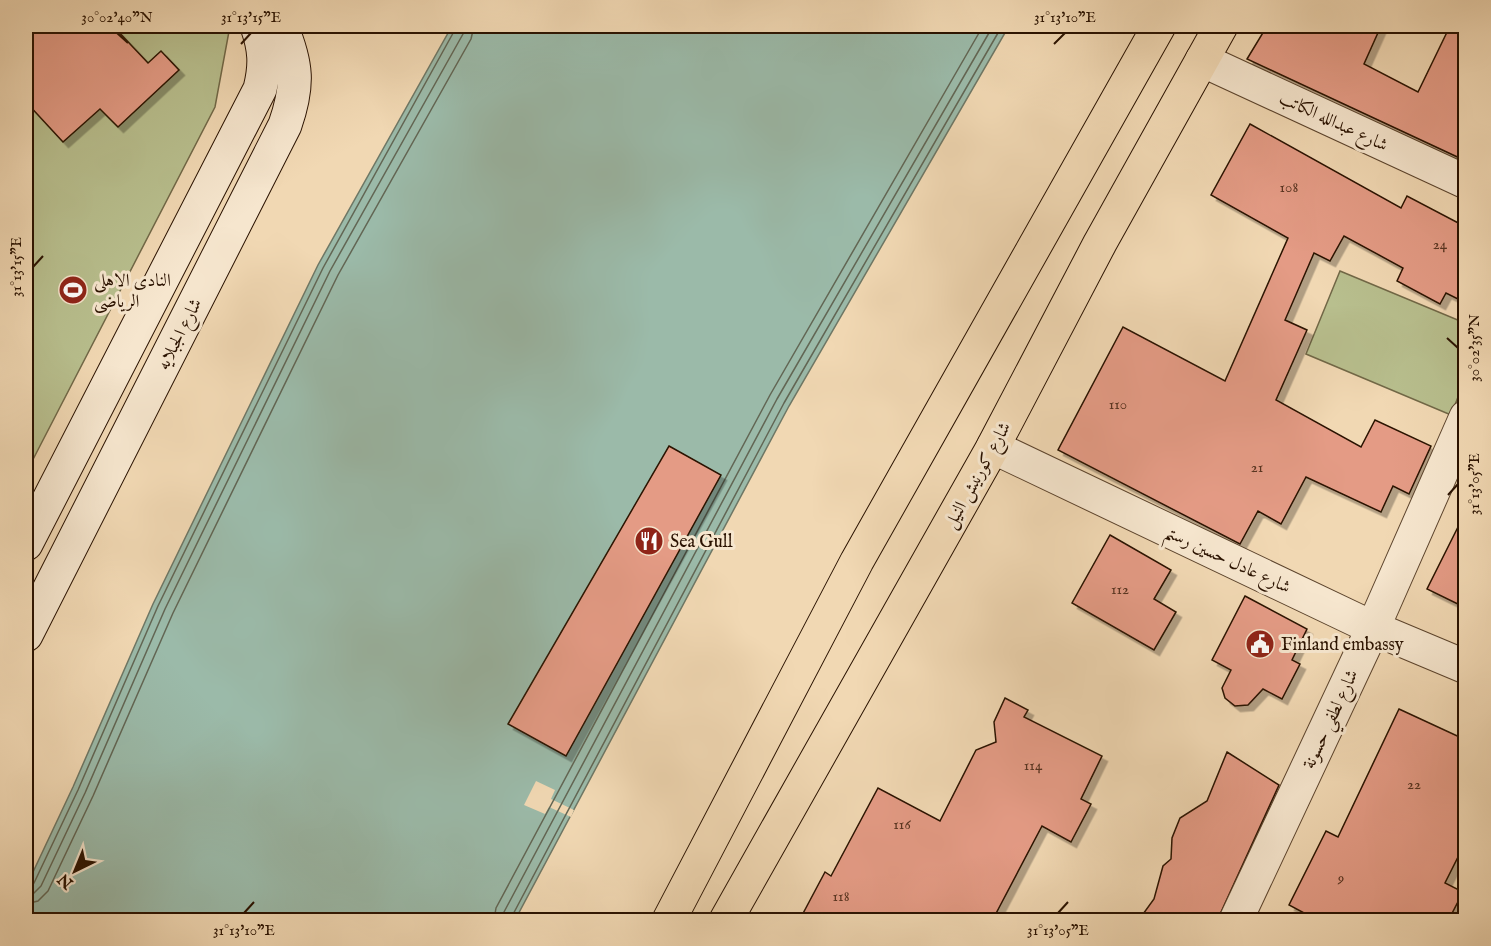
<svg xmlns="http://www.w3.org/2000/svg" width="1491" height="946" font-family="'IM FELL English',Amiri,serif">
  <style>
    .green { fill: #b8bf8e; stroke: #716847; stroke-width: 1.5 }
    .water { fill: #9bbaa9; stroke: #6e7765; stroke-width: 1.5 }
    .pier { fill: #f1d8b3 }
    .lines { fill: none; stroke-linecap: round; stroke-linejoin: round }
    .shore { stroke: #626654; stroke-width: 1.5 }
    .building { fill: #e49b85; stroke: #2a1200; stroke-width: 1.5; filter: url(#shadow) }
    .street-casing { stroke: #5c442d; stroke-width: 35 }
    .secondary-casing { stroke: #2a1200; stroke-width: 35 }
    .primary-casing { stroke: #2a1200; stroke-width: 35 }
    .street { stroke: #f6e6ce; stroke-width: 33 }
    .secondary { stroke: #f6e6ce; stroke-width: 33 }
    .primary { stroke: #f1d8b3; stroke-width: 33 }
    .ticks { fill: none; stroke: #2a1200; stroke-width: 2 }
    .labels { text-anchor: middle; stroke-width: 6; stroke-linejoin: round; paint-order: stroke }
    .number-label { font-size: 15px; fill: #583421 }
    .street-label { font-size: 18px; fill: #2a1200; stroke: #f6e6ce }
    .poi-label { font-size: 18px; fill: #2a1200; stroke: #f6e6ce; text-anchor: start }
    .neatline { fill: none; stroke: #2a1200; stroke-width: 2 }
    .ticks-label { font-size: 15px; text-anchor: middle; fill: #2a1200 }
  </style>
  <defs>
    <filter id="shadow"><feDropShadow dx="5.5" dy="5.5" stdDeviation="0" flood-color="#0004"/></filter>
  </defs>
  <rect width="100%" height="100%" fill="#f1d8b3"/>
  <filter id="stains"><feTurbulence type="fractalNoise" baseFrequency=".00333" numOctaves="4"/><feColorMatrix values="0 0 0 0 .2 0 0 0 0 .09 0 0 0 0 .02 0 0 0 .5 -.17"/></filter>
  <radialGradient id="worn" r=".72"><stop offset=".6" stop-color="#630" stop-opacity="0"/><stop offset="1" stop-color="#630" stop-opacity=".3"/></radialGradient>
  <!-- green -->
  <g class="green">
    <path d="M26,26h204l-15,81 -189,366z"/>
    <path d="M1340,271l125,52v56l-14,36 -145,-61z"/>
  </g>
  <!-- water -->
  <path class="water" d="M452,26h557l-220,380 -274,514h-489v-33l47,-100 80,-183 165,-339z"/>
  <!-- pier -->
  <path class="pier" d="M536,781l19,9 -4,9 23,11 -3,7 -22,-10 -4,7 -21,-9z"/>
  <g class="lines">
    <!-- shore -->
    <g class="shore">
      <path d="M26,887l8,-4 44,-93 80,-184 165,-338 134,-242"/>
      <path d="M26,895l8,-2 7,-7 44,-93 80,-184 165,-338 133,-237 2,-8"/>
      <path d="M26,904l12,-3 10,-10 45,-95 80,-183 165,-338 133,-236 3,-13"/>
      <path d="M494,920l2,-12 274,-513 213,-369"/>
      <path d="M503,920l1,-8 273,-513 216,-373"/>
      <path d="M510,920l274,-517 218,-377"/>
    </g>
  </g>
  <!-- building -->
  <g class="building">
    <path d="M26,26h87l35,37 13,-12 18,19 -61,57 -18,-18 -37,33 -37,-40z"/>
    <path d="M1267,26h114l-17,38 54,28 32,-66h16v135l-219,-102z"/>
    <path d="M1250,124l151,84 6,-12 59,31v76l-20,-10 -6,11 -43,-23 6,-13 -59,-32 -14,25 -16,-8 -29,67 22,10 -31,70 85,47 14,-27 56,26 -22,48 -16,-8 -12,26 -75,-35 -25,47 -23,-13 -18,33 -182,-94 65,-123 102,54 63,-143 -77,-43z"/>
    <path d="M669,446l52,29 -155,281 -58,-32z"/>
    <path d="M1466,511v97l-39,-19z"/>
    <path d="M1110,535l61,35 -17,29 22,13 -22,38 -82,-47z"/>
    <path d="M1245,596l62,33 -15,31 8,4 -18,35 -19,-10 -15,16 -13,1 -10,-8 -3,-10 9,-18 -19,-10z"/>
    <path d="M1005,698l23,12 -4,7 78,39 -21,43 10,5 -20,38 -29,-16 -50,95h-193l26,-49 6,4 47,-88 62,33 36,-71 20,-8 -2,-20z"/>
    <path d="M1399,709l67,31v101l-21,42 18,9 -15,29h-129l-30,-16 37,-74 12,6z"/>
    <path d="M1227,752l52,33 -62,136h-79l16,-22 9,-33 8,-7 1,-21 8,-20 27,-17z"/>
  </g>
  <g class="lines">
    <!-- street casing -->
    <g class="street-casing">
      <g id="street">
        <path d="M1202,60l264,122"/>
        <path d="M993,447l380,181 93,39"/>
        <path d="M1236,920l137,-292 93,-211"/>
      </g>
    </g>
    <!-- secondary casing -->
    <g class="secondary-casing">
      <g id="secondary">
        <path d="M26,544l234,-455c6,-24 5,-40 -3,-63"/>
        <path d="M26,635l259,-510c14,-40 12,-61 -4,-99"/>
      </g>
    </g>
    <!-- primary casing -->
    <g class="primary-casing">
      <g id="primary">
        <path d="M669,920l188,-359 302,-535"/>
        <path d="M726,920l267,-473 107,-204 121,-217"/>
      </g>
    </g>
    <!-- street -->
    <use href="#street" class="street"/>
    <!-- secondary -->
    <use href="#secondary" class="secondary"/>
    <!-- primary -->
    <use href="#primary" class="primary"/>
  </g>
  <!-- ticks -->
  <path class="ticks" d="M117,33l11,10M241,44l10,-11M1054,44l11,-11M33,267l10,-11M1447,338l11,10M1448,495l10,-11M244,913l10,-11M1058,913l10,-11"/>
  <!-- icons -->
  <defs>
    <g id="stadium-disc" transform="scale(1.5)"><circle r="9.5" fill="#8f2418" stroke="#f6e6ce"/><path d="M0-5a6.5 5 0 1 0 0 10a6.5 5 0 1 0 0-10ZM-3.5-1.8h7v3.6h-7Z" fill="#fff"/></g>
    <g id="restaurant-disc" transform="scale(1.5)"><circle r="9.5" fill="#8f2418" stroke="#f6e6ce"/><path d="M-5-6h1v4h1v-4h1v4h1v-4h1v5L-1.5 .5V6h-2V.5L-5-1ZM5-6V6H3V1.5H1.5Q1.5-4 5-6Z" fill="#fff"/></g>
    <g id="civic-disc" transform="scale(1.5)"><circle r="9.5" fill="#8f2418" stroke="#f6e6ce"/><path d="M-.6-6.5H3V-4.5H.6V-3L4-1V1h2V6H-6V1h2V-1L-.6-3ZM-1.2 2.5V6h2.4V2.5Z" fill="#fff"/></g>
  </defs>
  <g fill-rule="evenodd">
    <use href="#stadium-disc" x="73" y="290"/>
    <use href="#restaurant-disc" x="649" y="541"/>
    <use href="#civic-disc" x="1260" y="644"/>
  </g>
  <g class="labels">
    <!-- number labels -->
    <g class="number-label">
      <text x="1289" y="192">108</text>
      <text x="1440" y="249">24</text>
      <text x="1118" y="409">110</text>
      <text x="1257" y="472">21</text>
      <text x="1120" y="594">112</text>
      <text x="1033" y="770">114</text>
      <text x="1414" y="789">22</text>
      <text x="902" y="829">116</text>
      <text x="1341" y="883">9</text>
      <text x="841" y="901">118</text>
    </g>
    <!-- street labels -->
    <g class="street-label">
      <text transform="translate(1334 121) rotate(25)" y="6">شارع عبدالله الكاتب</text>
      <text transform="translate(179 334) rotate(-63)" y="6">شارع الجبلايه</text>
      <text transform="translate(977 475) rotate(-61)" y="6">شارع كورنيش النيل</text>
      <text transform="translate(1228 559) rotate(25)" y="6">شارع عادل حسين رستم</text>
      <text transform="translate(1330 719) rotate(-65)" y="6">شارع لطفي حسونة</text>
    </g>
    <!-- poi labels -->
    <g class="poi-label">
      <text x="94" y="286">النادى الاهلى<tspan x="94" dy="21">الرياضى</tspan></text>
      <text x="670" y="547">Sea Gull</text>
      <text x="1281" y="650">Finland embassy</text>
    </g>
  </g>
  <!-- margin -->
  <rect width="1491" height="946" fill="none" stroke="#f1d8b3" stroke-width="66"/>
  <!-- north arrow -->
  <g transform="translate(75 871) rotate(223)" stroke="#f6e6ce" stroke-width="4.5" paint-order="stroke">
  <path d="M0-4.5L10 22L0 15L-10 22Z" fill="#2a1200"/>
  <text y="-9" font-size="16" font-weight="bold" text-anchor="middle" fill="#2a1200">N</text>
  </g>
  <rect x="33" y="33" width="1425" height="880" class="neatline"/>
  <g class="ticks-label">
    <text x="117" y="22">30°02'40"N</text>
    <text x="251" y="22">31°13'15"E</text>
    <text x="1065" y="22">31°13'10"E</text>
    <text transform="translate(16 267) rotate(-90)" y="5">31°13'15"E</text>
    <text transform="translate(1474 348) rotate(-90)" y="5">30°02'35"N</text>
    <text transform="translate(1474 484) rotate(-90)" y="5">31°13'05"E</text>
    <text x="244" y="935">31°13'10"E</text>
    <text x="1058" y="935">31°13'05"E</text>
  </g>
  <rect width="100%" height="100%" filter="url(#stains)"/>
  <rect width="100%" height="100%" fill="url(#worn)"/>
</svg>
